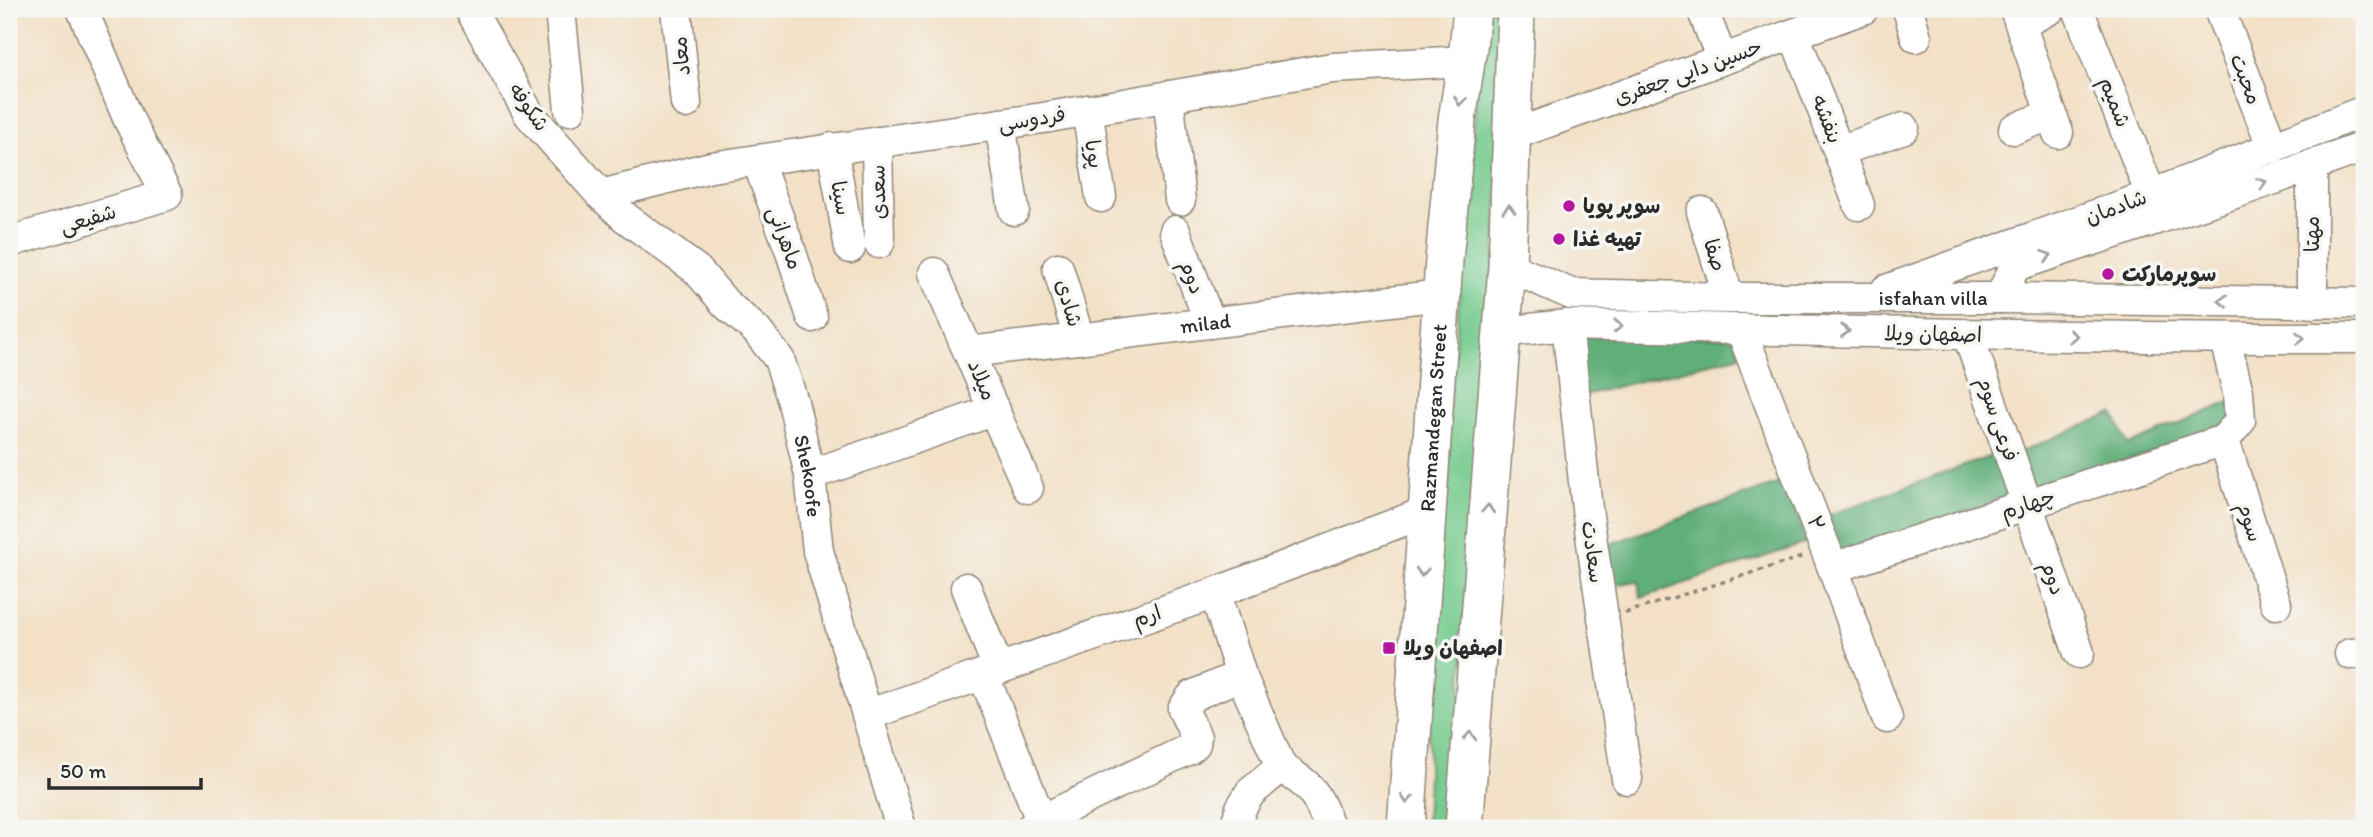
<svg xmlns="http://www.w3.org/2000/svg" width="2373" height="837" font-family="Itim,'Playpen Sans Arabic',sans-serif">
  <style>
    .green { fill: #76cb8e; stroke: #507b5c; stroke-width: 2 }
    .forest { fill: #60af79; stroke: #466d52; stroke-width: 2 }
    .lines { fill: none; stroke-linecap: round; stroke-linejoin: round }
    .minor-casing { stroke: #8f8678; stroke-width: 33 }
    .major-casing { stroke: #8f8678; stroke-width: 40 }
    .path { stroke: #8f8678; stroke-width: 3.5; stroke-dasharray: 5 5; stroke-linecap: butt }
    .minor { stroke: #fff; stroke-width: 30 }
    .major { stroke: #fff; stroke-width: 37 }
    .oneway { stroke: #a0a0a0 }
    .poi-dot { fill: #b5179e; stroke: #f6f6f2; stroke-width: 2.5 }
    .labels { text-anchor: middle; stroke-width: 7; stroke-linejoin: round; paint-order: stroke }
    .street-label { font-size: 21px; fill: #2b2b2b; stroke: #f6f6f2 }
    .poi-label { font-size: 21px; font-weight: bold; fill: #2b2b2b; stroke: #f6f6f2; text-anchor: start }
  </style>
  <rect width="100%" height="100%" fill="#f6f6f2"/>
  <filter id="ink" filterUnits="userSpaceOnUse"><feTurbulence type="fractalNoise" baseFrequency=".0143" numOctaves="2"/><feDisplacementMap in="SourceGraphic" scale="14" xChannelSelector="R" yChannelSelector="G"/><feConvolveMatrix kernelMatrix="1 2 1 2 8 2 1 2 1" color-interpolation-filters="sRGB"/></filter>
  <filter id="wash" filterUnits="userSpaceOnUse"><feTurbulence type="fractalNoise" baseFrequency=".00686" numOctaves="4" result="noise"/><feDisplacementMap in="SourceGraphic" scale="28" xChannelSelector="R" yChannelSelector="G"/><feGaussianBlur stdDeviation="1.57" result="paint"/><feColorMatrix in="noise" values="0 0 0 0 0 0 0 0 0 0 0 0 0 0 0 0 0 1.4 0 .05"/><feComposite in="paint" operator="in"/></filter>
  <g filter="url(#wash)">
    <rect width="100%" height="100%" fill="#f3e0c6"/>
    <!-- green -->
    <path class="green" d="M1484,9h16l-3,211 -46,608h-25l3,-80 -1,-90z"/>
    <!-- forest -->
    <g class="forest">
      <path d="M1578,335l156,3 7,17 -156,40z"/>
      <path d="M2230,402l2,16 -15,15 -184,56 -13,-37 93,-39 15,32z"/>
      <path d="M1999,453l15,41 -173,63 -15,-41z"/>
      <path d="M1787,480l19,63 -165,55 -3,-17 -30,5 -6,-39z"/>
    </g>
  </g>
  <g filter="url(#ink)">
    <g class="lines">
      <!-- minor casing -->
      <g class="minor-casing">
        <g id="minor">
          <path id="s1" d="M470,9l59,105 72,81 25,23 71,52 29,34 30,26 23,29 14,43 17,73 8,76 83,277"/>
          <path d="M560,9l10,101"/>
          <path d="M676,9l10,94"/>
          <path d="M1702,9l20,50"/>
          <path d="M1908,9l8,28"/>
          <path d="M2015,9l43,124"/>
          <path d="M2078,9l73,186"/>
          <path d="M2219,9l54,139"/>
          <path d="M2021,24l29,-15"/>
          <path d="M1794,34l65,171"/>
          <path d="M1168,96l12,104"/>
          <path d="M1087,110l14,87"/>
          <path d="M1000,124l14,86"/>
          <path d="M2014,129l38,-15"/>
          <path d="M1512,135l351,-126"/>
          <path d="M877,142l2,101"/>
          <path d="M832,148l18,100"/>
          <path d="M1839,151l65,-23"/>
          <path d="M757,160l33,89 22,68"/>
          <path d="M601,195l110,-28 332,-49 289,-50 134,-7"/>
          <path d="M1702,212l27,86"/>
          <path d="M1175,231l35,92"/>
          <path d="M9,242l158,-47 -39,-77 -46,-109"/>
          <path id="s2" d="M1507,266l64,28 158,4h271l364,5"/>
          <path d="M1058,268l21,71"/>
          <path d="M934,273l94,215"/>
          <path d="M1886,290l265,-95 213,-84"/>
          <path d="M2000,298l15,-32 220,-73 129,-46"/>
          <path d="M2312,303v-138"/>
          <path d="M1567,325l20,184 40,270"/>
          <path d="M1741,329l92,239 54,150"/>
          <path d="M1501,332l66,-7c266,6 531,14 797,13"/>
          <path d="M1968,335l111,318"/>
          <path id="s3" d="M969,352l472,-57"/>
          <path d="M2224,440l52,164"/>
          <path d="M2224,440l16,-19 -2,-29 -13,-53"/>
          <path d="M810,475l185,-65"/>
          <path d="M1833,568l391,-128"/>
          <path d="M966,588l32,80"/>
          <path d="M1215,593l26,82 40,92"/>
          <path d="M2350,654l14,-1"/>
          <path d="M984,676l58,147"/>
          <path d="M867,715l348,-122 211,-81"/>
          <path d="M1031,828l21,-13 137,-66 6,-5 1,-7 -13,-28 9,-13 49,-21"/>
          <path d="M1235,828l6,-20 9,-15 31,-26c34,22 34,24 49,61"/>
        </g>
      </g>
      <!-- major casing -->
      <g class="major-casing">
        <g id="major">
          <path id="s4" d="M1406,828l38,-568 13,-140 11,-71 4,-40"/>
          <path d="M1464,828l43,-562 9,-257"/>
        </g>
      </g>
      <!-- path -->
      <path class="path" d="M1625,613l177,-56"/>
      <!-- minor -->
      <use href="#minor" class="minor"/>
      <!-- major -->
      <use href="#major" class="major"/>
    </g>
    <!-- one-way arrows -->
    <defs><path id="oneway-chevron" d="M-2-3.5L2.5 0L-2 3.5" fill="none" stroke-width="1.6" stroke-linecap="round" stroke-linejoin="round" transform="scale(1.75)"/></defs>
    <g class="oneway">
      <use href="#oneway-chevron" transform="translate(1460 101) rotate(99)"/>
      <use href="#oneway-chevron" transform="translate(2262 183) rotate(-20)"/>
      <use href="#oneway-chevron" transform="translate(1509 209) rotate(-88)"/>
      <use href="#oneway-chevron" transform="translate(2047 256) rotate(-18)"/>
      <use href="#oneway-chevron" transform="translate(2223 301) rotate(-179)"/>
      <use href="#oneway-chevron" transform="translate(1618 326) rotate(1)"/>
      <use href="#oneway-chevron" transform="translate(1845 331) rotate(1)"/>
      <use href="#oneway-chevron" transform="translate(2073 336) rotate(1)"/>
      <use href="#oneway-chevron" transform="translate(2300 338)"/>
      <use href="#oneway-chevron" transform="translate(1488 509) rotate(-86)"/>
      <use href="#oneway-chevron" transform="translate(1422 572) rotate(94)"/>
      <use href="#oneway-chevron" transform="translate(1470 736) rotate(-86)"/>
      <use href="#oneway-chevron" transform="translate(1407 799) rotate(94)"/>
    </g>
  </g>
  <!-- markers -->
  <g class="poi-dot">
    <circle cx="1569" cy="206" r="7"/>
    <circle cx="1559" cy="239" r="7"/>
    <circle cx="2108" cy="274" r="7"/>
    <rect x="1382" y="641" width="14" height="14" rx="3.5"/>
  </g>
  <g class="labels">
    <!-- street labels -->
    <g class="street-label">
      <text transform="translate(681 56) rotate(-96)" y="7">معاد</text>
      <text transform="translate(1688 72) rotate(-20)" y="7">حسین دایی جعفری</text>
      <text transform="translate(2246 79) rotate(69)" y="7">محبت</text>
      <text transform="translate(2115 102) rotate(69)" y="7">شمیم</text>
      <text transform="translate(529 107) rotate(55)" y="7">شکوفه</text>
      <text transform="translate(1032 119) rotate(-9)" y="7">فردوسی</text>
      <text transform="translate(1827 119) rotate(69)" y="7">بنفشه</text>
      <text transform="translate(1094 154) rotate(81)" y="7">پویا</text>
      <text transform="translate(878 192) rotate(-91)" y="7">سعدی</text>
      <text transform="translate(841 198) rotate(80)" y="7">سینا</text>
      <text transform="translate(2116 207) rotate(-20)" y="7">شادمان</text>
      <text transform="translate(88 219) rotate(-17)" y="7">شفیعی</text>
      <text transform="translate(2312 234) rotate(-90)" y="7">مهتا</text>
      <text transform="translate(785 238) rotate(70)" y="7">ماهرانی</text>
      <text transform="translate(1715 255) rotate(73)" y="7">صفا</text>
      <text transform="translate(1192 277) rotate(69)" y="7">دوم</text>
      <text dy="7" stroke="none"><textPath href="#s2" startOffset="432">isfahan villa</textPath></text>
      <text transform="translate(1069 303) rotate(74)" y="7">شادی</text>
      <text dy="7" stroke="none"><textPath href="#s3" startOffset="238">milad</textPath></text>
      <text transform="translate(1933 334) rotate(1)" y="7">اصفهان ویلا</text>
      <text transform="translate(982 380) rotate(67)" y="7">میلاد</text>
      <text dy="7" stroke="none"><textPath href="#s4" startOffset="411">Razmandegan Street</textPath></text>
      <text transform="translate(1998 419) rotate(71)" y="7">فرعی سوم</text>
      <text dy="7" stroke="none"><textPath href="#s1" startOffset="593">Shekoofe</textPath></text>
      <text transform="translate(2028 504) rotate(-18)" y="7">چهارم</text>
      <text transform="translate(2250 522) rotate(72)" y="7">سوم</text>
      <text transform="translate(1816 523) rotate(69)" y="7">۲</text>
      <text transform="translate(1593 552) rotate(82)" y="7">سعادت</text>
      <text transform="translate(2053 578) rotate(71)" y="7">دوم</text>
      <text transform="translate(1147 616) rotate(-19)" y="7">ارم</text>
    </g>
    <!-- poi labels -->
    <g class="poi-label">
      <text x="1583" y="213">سوپر پویا</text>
      <text x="1573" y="246">تهیه غذا</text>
      <text x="2122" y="281">سوپرمارکت</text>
      <text x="1403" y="655">اصفهان ویلا</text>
    </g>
  </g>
  <!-- margin -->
  <rect width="2373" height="837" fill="none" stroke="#f6f6f2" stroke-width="35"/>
  <!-- scale -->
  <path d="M49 778v10h152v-10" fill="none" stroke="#2b2b2b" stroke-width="3.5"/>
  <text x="60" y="778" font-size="21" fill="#2b2b2b" stroke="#f6f6f2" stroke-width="5" paint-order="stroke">50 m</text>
</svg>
